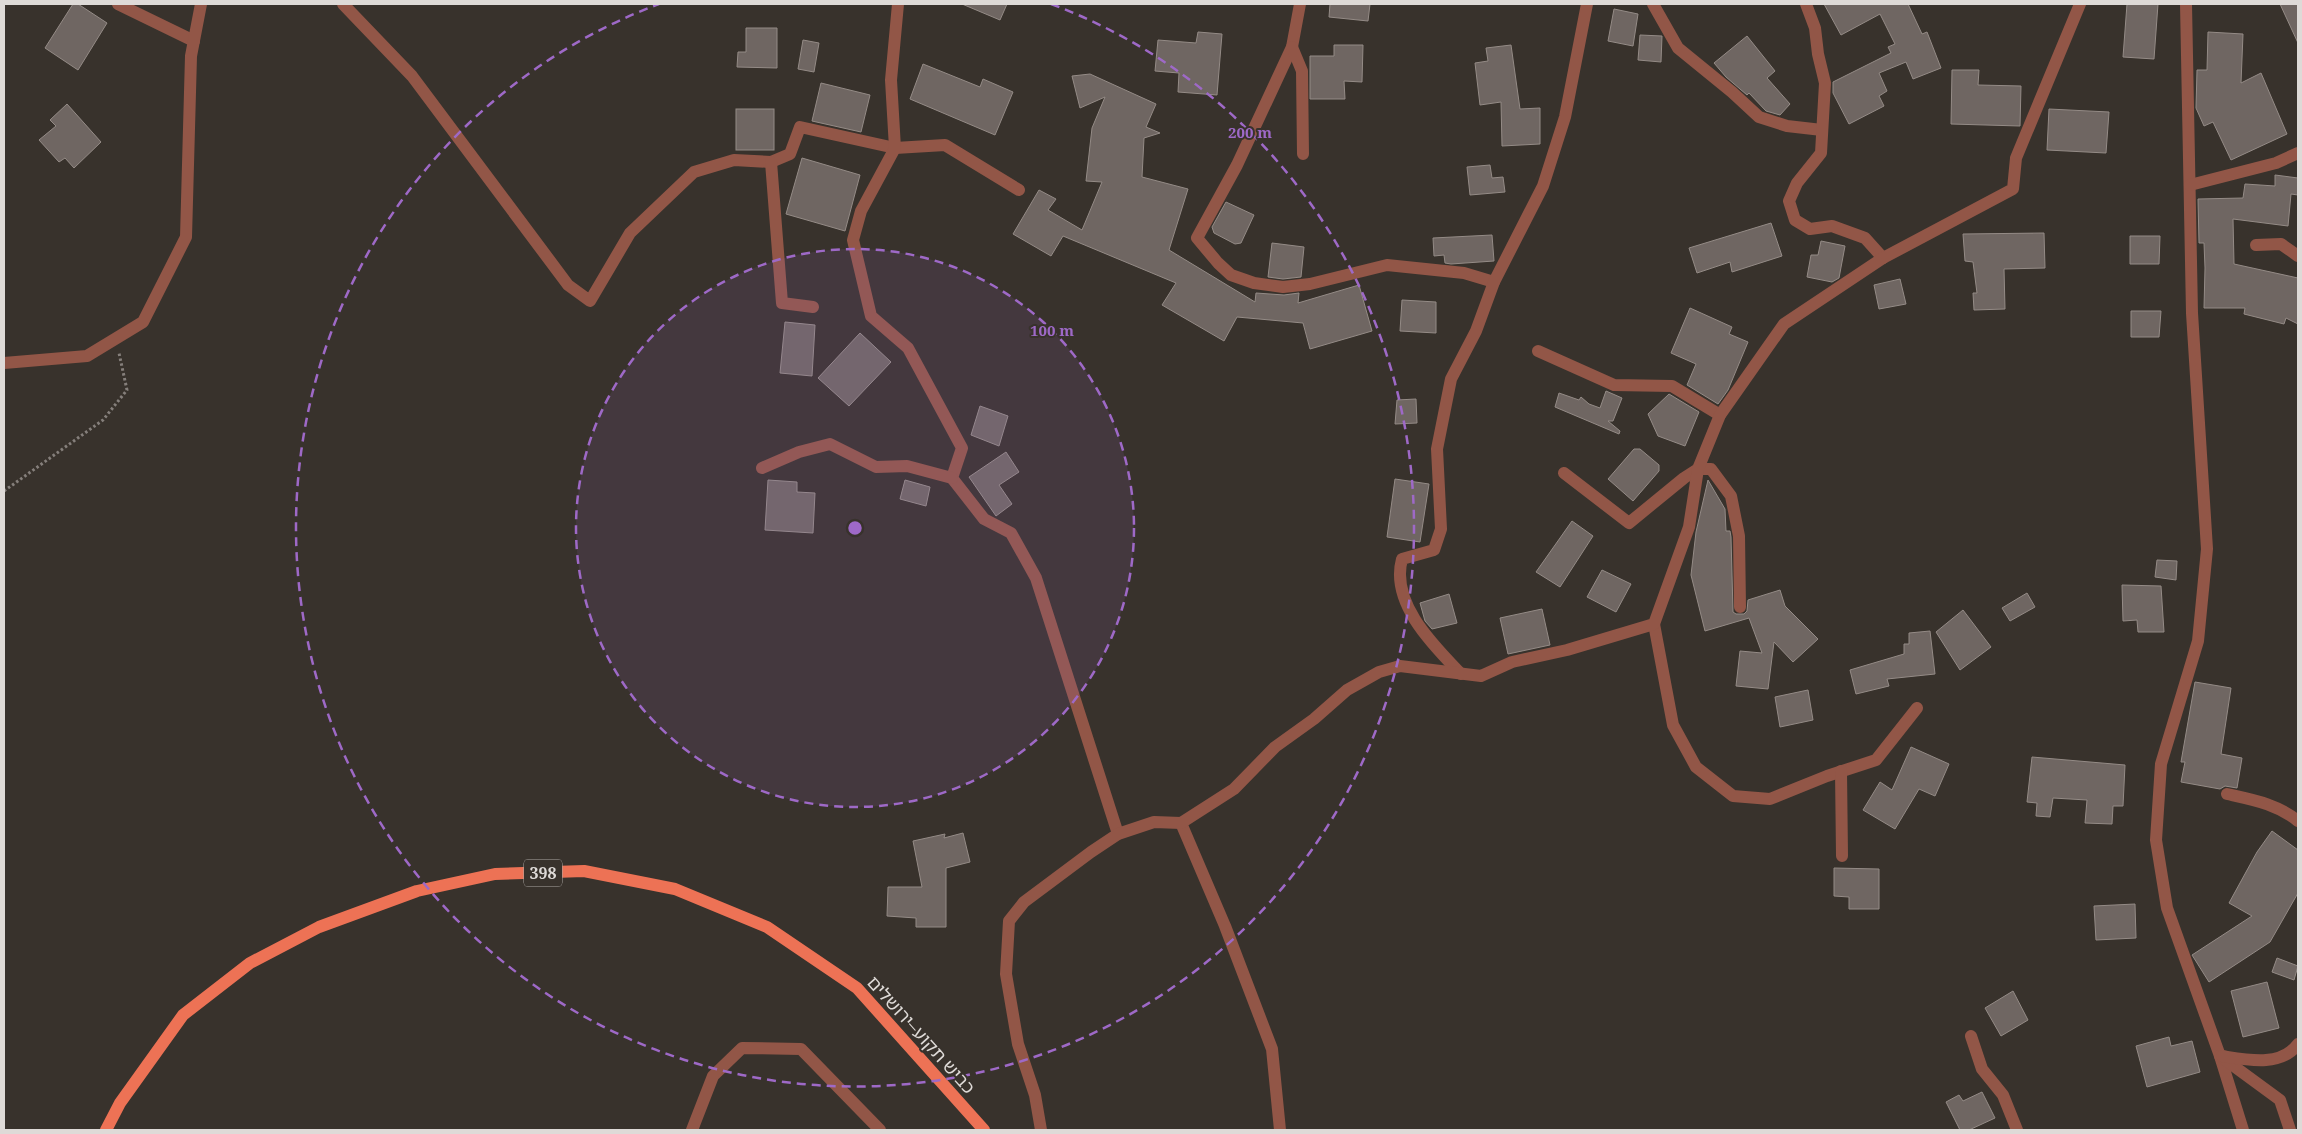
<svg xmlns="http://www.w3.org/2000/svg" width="2302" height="1134" font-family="'Noto Serif','Noto Sans Hebrew',serif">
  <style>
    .building { fill: #6f6662; stroke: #948b86 }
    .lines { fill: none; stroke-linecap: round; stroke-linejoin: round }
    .path { stroke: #857f7b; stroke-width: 3; stroke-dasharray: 2.5 2.5; stroke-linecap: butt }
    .minor { stroke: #925647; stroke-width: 12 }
    .major { stroke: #ed7255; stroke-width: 12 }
    .ring { fill: none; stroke: #9e69c7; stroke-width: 2.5; stroke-dasharray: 9 6 }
    .labels { text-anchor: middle; stroke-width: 4; stroke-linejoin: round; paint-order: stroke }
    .shield { fill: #38322c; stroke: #aca8a4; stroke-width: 1 }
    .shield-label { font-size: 16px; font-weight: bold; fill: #dedad7 }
    .street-label { font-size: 18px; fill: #dedad7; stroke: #38322c }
    .centre { fill: #9e69c7; stroke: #38322c; stroke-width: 2.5 }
    .ring-label { font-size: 15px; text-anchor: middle; font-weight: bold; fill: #9e69c7; stroke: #38322c; stroke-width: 4; stroke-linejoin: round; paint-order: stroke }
  </style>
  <rect width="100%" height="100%" fill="#38322c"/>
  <!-- building -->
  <g class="building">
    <path d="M73,4h5l29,19 -29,47 -33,-22z"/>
    <path d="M962,4h45l-7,16z"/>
    <path d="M1330,4h40l-2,17 -39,-4z"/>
    <path d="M1824,4h84l14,30 5,-2 14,36 -28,11 -7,-17 -27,11 8,18 -8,5 5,10 -35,18 -16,-31v-11l58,-29 -3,-6 7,-3 -15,-30 -39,21z"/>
    <path d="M2127,4h31l-4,55 -31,-2z"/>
    <path d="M2280,4h18v39z"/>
    <path d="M1614,9l24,5 -5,32 -25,-5z"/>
    <path d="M746,28h31v40l-40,-1 1,-15h8z"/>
    <path d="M1198,32l24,2 -5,61 -39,-3 1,-19 -24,-2 3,-31 38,3z"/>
    <path d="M2208,32l35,2 -2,49 20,-10 26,61 -56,26 -18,-38 -9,4 -8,-18 1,-38h10z"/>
    <path d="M1640,35l22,1 -1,26 -23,-2z"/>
    <path d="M1747,36l28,35 -8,7 23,26 -10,11 -14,-4 -17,-18 -2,2 -21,-18 -12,-14z"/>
    <path d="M803,40l16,3 -5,29 -16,-3z"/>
    <path d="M1334,45h29l-1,37 -18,-1 1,18h-35v-43h24z"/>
    <path d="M1511,45l9,64 20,-1v36l-38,2 -1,-44 -21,3 -5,-42 13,-2 -2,-13z"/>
    <path d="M923,64l57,23 3,-8 30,13 -18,43 -85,-36z"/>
    <path d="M1952,70h27l-1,15 43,1 -1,40 -69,-2z"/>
    <path d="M1090,74l66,30 -10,23 14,6 -16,5 -2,39 46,12 -19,61 86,52 1,-9 28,2 15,-2 -1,10 61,-18 13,46 -62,18 -7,-26 -66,-6 -13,24 -62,-36 14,-22 -113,-47 -12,20 -38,-22 26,-44 17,9 -8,11 34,20 20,-48 -16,-1 6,-53 13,-31 -25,11 -8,-32z"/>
    <path d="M821,83l49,12 -9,37 -49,-11z"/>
    <path d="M67,104l34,38 -27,26 -9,-10 -6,4 -20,-22 17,-14 -6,-6z"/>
    <rect x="736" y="109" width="38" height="41"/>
    <path d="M2049,109l60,3 -3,41 -59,-3z"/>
    <path d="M802,158l58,17 -15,56 -59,-17z"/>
    <path d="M1490,165l2,13 11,-1 2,15 -35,3 -3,-28z"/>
    <path d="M2275,175l23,3v17l-7,-1 -3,32 -55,-7 1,45 64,14v46l-12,-6 -2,6 -40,-10 1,-6h-41l1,-40 -1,-25h-5l-1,-44 45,-1 2,-14 30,2z"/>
    <path d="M1226,202l28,13 -13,28 -6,1 -21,-11 -2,-6z"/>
    <path d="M1771,223l11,33 -50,16 -2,-10 -33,11 -8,-25z"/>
    <path d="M2044,233l1,35 -41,1 1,40 -31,1 -1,-17h4l-4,-31 -8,-1 -2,-27z"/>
    <path d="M1492,235l2,26 -43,3 -6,-1 -1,-8 -10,1 -1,-18z"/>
    <path d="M2130,236h30l-1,28h-29z"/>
    <path d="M1821,241l24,5 -6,32 -7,4 -25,-5 4,-22h7z"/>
    <path d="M1272,243l32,4 -3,30 -18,2 -15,-2z"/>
    <path d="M1900,279l6,25 -27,5 -5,-24z"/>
    <path d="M1402,300l34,2v31l-36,-2z"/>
    <path d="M1690,308l42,19 -3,7 19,8 -20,48 -10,14 -31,-19 9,-21 -25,-11z"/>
    <path d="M2131,311h30l-2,26h-28z"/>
    <path d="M785,322l30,3 -3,51 -32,-3z"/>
    <path d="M860,333l31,29 -42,44 -31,-28z"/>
    <path d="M1606,391l16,7 -9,23h-5l12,10 -1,3 -64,-27 4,-14 20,7 2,-3 8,7 11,4z"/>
    <path d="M1669,394l30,18 -14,34 -27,-10 -10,-22z"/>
    <path d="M1416,399l1,24 -22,1 2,-24z"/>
    <path d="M980,406l28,10 -9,30 -28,-11z"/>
    <path d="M1634,449h6l19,16v6l-26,30 -25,-22z"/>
    <path d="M1006,452l13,20 -20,13 13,19 -16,12 -27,-39z"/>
    <path d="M1395,479l34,5 -9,58 -33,-5z"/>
    <path d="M768,480l29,2v10l18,1 -2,40 -48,-3z"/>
    <path d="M905,480l25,7 -4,19 -26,-7z"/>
    <path d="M1708,480l17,29 1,22h4l1,6 2,75 3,2h8l3,-3 1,-11 32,-10 5,16 33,33 -25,23 -19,-20 -6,47 -32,-3 4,-35 22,2 -13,-35 -44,13 -14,-56 5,-43z"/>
    <path d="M1572,521l21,15 -33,51 -24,-15z"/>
    <path d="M2157,560l20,1 -1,19 -21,-3z"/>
    <path d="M1602,570l29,14 -15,28 -29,-15z"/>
    <path d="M2122,585l39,1 3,46h-26l-1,-12 -14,1z"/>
    <path d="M2027,593l8,14 -25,14 -8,-13z"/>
    <path d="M1449,594l8,29 -25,6 -7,-8 -5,-18z"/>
    <path d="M1542,609l8,36 -42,9 -8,-36z"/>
    <path d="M1963,610l28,37 -31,23 -24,-38z"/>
    <path d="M1930,631l5,43 -48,5 2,7 -33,8 -6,-24 54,-16v-10h5v-11z"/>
    <path d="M2195,682l36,6 -10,66 21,4 -5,30 -12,-2 -5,3 -39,-7 4,-20h-4z"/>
    <path d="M1808,690l5,30 -33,7 -5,-30z"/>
    <path d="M1911,747l38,17 -14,32 -16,-7 -24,40 -32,-19 17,-28 12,8z"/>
    <path d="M2032,757l93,8 -2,41h-10l-1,18 -27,-1 2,-23 -34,-2 -3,19 -14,-1 1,-13 -10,-1z"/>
    <path d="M2272,831l26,19v43l-28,49 -61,40 -17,-27 60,-39 -23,-13 28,-51z"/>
    <path d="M963,833l7,29 -24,6v59h-30v-9l-29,-2 1,-29h34l-9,-46 32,-7 -1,4z"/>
    <path d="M1834,868l45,1v40h-30v-12l-15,-1z"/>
    <path d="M2135,904l1,34 -40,2 -2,-34z"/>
    <path d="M2277,958l21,8 -4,14 -22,-8z"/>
    <path d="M2267,982l12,46 -36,9 -12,-46z"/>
    <path d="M2013,991l15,29 -27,16 -16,-28z"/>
    <path d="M2169,1037l2,9 21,-5 8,31 -53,15 -11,-41z"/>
    <path d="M1982,1092l13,26 -26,12h-9l-14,-28 13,-7 4,6z"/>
  </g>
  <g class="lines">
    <!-- path -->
    <path class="path" d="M4,491l99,-71 24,-30 -8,-37"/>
    <!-- minor -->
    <g class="minor">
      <path d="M118,4l76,37"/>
      <path d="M343,4l69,72 156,209 22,16 40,-68 64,-61 40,-12 37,2 19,-8 10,-27 95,21 50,-3 74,45"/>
      <path d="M898,4l-7,76 4,68 -34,63 -8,29 18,76 37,32 54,100 -10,30 32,41 27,14 25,45 82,256"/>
      <path d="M1300,4l-8,43 -55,118 -40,73 21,25 13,12 23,8 29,4 27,-3 77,-19 77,8 30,9"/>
      <path d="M1653,4l25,44 54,44 27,25 28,9 35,4"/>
      <path d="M1806,4l9,24 3,26 7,29 -4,70 -24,30 -8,18 6,19 15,9 22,-3 33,12 18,20"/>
      <path d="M2186,4l6,309 15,236 -9,92 -37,123 -5,76 11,68 53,148 23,74"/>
      <path d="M1292,47l10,24 1,83"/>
      <path d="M771,162l11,141 31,4"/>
      <path d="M2190,185l86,-22 22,-10"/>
      <path d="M2256,245l25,-1 17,12"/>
      <path d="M1538,351l76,34 58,1 48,29"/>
      <path d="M4,363l83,-7 56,-34 43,-85 5,-181 10,-52"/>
      <path d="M762,468l37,-16 31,-8 46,23 31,-1 45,12"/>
      <path d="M1564,473l65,50 55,-45 14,-9h13l20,27 8,40 1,71"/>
      <path d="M1654,624l19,101 23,42 37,29 37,3 57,-23 49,-16 41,-52"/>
      <path d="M1461,674c-28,-29 -71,-71 -59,-115l32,-9 7,-21 -4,-80 14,-70 25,-48 18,-49 49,-96 22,-69 22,-113"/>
      <path d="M1841,771l1,85"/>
      <path d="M2227,794c27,6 50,10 71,27"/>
      <path d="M1181,823l44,103 47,123 8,81"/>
      <path d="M1971,1036l11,33 21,26 14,35"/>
      <path d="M2220,1056l60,44 10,30"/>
      <path d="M2222,1056c26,4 59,11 76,-12"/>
      <path d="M692,1130l21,-54 29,-28 59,1 79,81"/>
      <path d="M1041,1130l-6,-35 -17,-51 -12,-70 3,-53 15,-19 67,-50 27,-18 36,-12 27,1 53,-34 41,-42 39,-28 33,-29 32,-18 21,-6 81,10 31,-14 55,-12 87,-26 35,-97 9,-58 22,-54 64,-91 99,-66 130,-69 3,-31 64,-154"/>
    </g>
    <!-- major -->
    <path class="major" d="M106,1130l14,-27 63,-88 67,-52 69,-36 98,-36 78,-17 89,-3 91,18 92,38 90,61 127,142"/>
  </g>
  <!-- distance rings -->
  <circle cx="855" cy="528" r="279" fill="#9e69c7" fill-opacity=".12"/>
  <g class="ring">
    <circle cx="855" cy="528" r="279"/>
    <path d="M1051 4A559 559 0 1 1 659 4"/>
  </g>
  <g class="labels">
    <!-- shield labels -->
    <rect class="shield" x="524" y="859.5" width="38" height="27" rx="4"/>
    <g class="shield-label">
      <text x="543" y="879">398</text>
    </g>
    <!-- street labels -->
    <g class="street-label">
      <text transform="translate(921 1035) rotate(48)" y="6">כביש תקוע–ירושלים</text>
    </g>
  </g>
  <circle cx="855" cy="528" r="8" class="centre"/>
  <g class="ring-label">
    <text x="1250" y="138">200 m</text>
    <text x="1052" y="336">100 m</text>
  </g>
  <!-- border -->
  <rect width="2302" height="1134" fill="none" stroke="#dedad7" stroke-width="10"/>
</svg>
